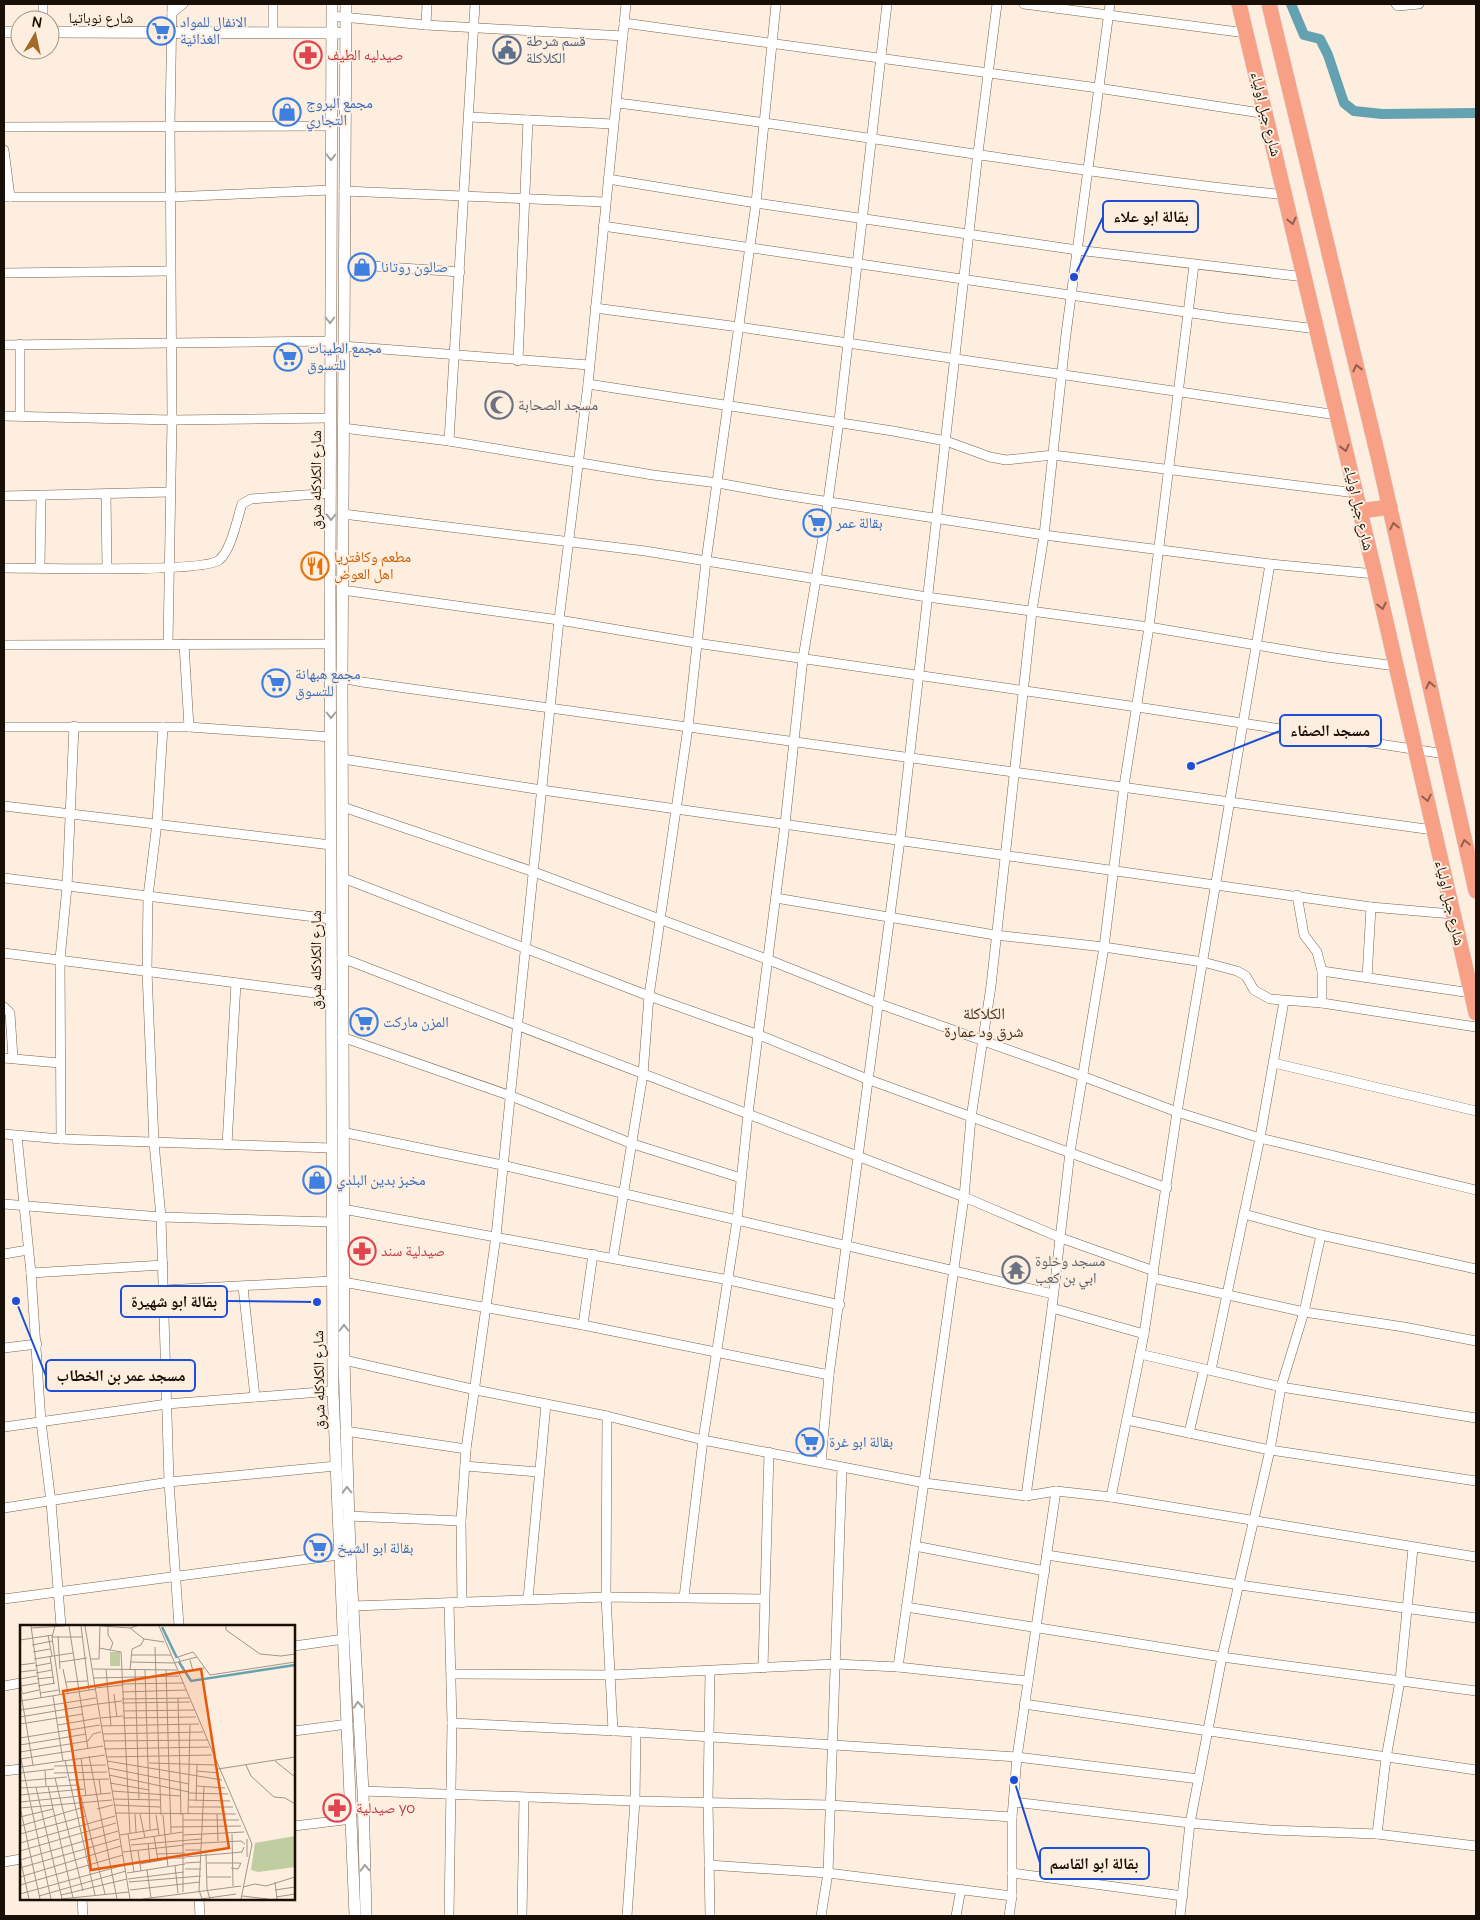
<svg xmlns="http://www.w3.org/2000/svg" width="1480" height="1920" font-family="Manrope,'Noto Naskh Arabic',sans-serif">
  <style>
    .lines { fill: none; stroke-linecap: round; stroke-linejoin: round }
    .canal { stroke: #64a2b1; stroke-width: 10 }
    .minor-casing { stroke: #79634d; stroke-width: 10 }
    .tertiary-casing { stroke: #79634d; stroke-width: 12 }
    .trunk-casing { stroke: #d5d4d2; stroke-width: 16 }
    .minor { stroke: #fff; stroke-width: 9 }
    .tertiary { stroke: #fff; stroke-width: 11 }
    .trunk { stroke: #f8a086; stroke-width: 15 }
    .oneway { stroke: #a39f9c }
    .oneway2 { stroke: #935f4d }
    .labels { text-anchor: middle; stroke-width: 4; stroke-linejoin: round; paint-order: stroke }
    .street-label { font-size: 15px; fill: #181007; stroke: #fdeedf }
    .shop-label { font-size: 15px; fill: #366cbe; stroke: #fdeedf; text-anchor: start }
    .service-label { font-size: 15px; fill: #4e5e75; stroke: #fdeedf; text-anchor: start }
    .health-label { font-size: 15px; fill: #be3a42; stroke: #fdeedf; text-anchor: start }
    .worship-label { font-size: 15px; fill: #5b616d; stroke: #fdeedf; text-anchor: start }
    .food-label { font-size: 15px; fill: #c56008; stroke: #fdeedf; text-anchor: start }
    .neighbourhood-label { font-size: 16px; fill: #422f1a; stroke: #fdeedf }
    .inset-river { fill: none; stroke: #64a2b1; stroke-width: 2.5 }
    .inset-road { fill: none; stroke: #a19589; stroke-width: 1 }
    .view { fill: #e8590c; fill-opacity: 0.15; stroke: #e8590c; stroke-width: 2.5 }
    .inset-edge { fill: none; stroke: #181007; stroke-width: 2.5 }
    .leader { fill: none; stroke: #1d4ed8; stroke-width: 2 }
    .callout-dot { fill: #1d4ed8; stroke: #fdeedf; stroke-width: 2 }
    .callout { fill: #fdeedf; stroke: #1d4ed8; stroke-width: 2 }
    .callout-label { font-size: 16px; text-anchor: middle; font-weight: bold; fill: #181007 }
  </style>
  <rect width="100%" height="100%" fill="#fdeedf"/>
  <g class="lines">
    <!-- canal -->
    <path class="canal" d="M1291,4l13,31 16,4 8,16 16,48 10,8 28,3 94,-1"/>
    <!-- minor casing -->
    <g class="minor-casing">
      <g id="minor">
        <path d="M43,4v16"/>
        <path d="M1024,4l222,29"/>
        <path d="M1396,4l2,2 21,-2"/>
        <path d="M172,13l11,-9"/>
        <path d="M332,16l94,9 197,11"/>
        <path d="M624,23l474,65 169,26"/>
        <path d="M426,25l1,-21"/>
        <path d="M273,33v-29"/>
        <path d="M617,103c223,27 445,69 669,92"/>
        <path d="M469,117l144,7"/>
        <path d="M4,127l327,-1"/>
        <path d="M4,150l6,47"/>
        <path d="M608,179l148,24 321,47 228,27"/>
        <path d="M344,191l261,11"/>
        <path d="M4,197h166l161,-7"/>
        <path d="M603,226l623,92 91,11"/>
        <path d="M344,264l116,8"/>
        <path d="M4,273l166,-2"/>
        <path d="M595,308l144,19 598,88"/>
        <path d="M4,345l326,-4"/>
        <path d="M343,346l246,19"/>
        <path d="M518,361l10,-241"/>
        <path d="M588,384l305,47 53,10 44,16 16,3 47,-5 303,38"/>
        <path d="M4,416l168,4 159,-2"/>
        <path d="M20,416v-72"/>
        <path d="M343,428l106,13 204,34 65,8 60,11 266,41 226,29 105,10"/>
        <path d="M449,441l26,-437"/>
        <path d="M106,495l1,73"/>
        <path d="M4,496l166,-4"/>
        <path d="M343,514l302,37 282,46 222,30 178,30 69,9"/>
        <path d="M4,568c31,0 200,5 215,-8 12,-9 18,-41 23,-56l9,-5 80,-6"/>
        <path d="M40,568l1,-71"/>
        <path d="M342,590l217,30 137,23 441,64 308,47"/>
        <path d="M168,644l4,-224 -2,-295 2,-121"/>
        <path d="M184,644l5,83"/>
        <path d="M4,645l326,-1"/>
        <path d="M337,677l25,5 1071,148"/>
        <path d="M4,727h185l142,10"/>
        <path d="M163,727l-6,96 -9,73 -1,75 7,172 7,74 8,265 10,144"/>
        <path d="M343,759l199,31 829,117 81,7"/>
        <path d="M4,806l327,39"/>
        <path d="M343,807l191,65 235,88 108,43 205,73 95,36 83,26 216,52"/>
        <path d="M4,878l327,41"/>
        <path d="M343,878l306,118 110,39 108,44 300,109"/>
        <path d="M1297,895l7,40 13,17 5,19v32"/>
        <path d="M776,898l219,37 109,12 99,15 34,9 9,5 8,14 16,9 52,4 154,24"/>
        <path d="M4,953l327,42"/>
        <path d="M342,958l622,239 97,41 93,33"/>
        <path d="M1322,971l149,22"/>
        <path d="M1367,978l4,-71"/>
        <path d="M4,1007l6,6 3,45"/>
        <path d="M342,1037l169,59 122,48 108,34"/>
        <path d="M4,1058l55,5"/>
        <path d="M1274,1063l202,48"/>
        <path d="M342,1132l160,33 551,129"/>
        <path d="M4,1134l57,5 270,9"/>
        <path d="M17,1136l14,137 10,149 10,80 10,124"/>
        <path d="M61,1139l-1,-180 7,-72 7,-161"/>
        <path d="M227,1145l9,-162"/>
        <path d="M4,1204l157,13 171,5"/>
        <path d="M343,1209l386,71 111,25"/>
        <path d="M1244,1214l77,21 155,34"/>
        <path d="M4,1254l24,-4"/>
        <path d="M613,1258l30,-184 6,-78 39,-269 18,-166 50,-358 20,-199"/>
        <path d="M31,1273l132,-8"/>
        <path d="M1153,1278l151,34 100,15 72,14"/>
        <path d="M343,1282l240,43 246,50"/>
        <path d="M243,1287l12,110"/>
        <path d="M164,1290l168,-9"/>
        <path d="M1052,1308l92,26"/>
        <path d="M583,1325l10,-71"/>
        <path d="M4,1348l33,-4"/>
        <path d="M1140,1354l141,33 195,31"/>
        <path d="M344,1360l132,30 131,26 96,24 222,43 101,13 30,-5 55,6 365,60"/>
        <path d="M1211,1370l49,-232 24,-137"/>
        <path d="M607,1416l-1,181 7,134"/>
        <path d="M1127,1420l143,30 206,31"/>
        <path d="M4,1427l163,-23 166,-13"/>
        <path d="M345,1431l121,18"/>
        <path d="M1189,1433l15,-64"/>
        <path d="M821,1462l8,-87 71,-535 78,-687 19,-149"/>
        <path d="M465,1466l73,6"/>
        <path d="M1026,1496l26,-188 18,-156 34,-205 20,-161 25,-159 45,-362"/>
        <path d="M1111,1497l33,-163 33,-222 93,-548"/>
        <path d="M4,1508l165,-26 167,-16"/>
        <path d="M348,1516l113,5"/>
        <path d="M915,1546l130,25"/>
        <path d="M1047,1555l193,30 236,33"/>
        <path d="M684,1597l19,-157 34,-220 11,-106 37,-290 18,-166 20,-121 16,-116 48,-417"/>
        <path d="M4,1599l335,-44"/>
        <path d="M528,1599l18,-195"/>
        <path d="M462,1603l-1,-82 5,-72 30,-213 63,-616 29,-236 38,-380"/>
        <path d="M353,1606l253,-9 158,2"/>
        <path d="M906,1607l316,50 254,34"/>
        <path d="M294,1646l50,-7"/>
        <path d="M898,1667l66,-470 7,-79 20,-132 41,-375 12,-76 22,-201 44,-330"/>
        <path d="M763,1668l6,-216"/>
        <path d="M710,1671l-2,130 2,115"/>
        <path d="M452,1674l159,1 225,-11 62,3 130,14"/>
        <path d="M4,1686l17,-3"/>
        <path d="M1024,1704l452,66"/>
        <path d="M452,1723l184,9 381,25 182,22"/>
        <path d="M294,1731l54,-7"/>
        <path d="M4,1771l17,-2"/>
        <path d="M363,1791l272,10 195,4 182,12"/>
        <path d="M1014,1802l176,21 80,7 107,4 99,12"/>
        <path d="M294,1826l58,-7"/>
        <path d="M1377,1834l9,-76 14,-77 13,-133"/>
        <path d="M4,1862l17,-3"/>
        <path d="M709,1865l119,8 184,23"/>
        <path d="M1012,1873l171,23"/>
        <path d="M82,1899l1,17"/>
        <path d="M199,1899l1,17"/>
        <path d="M449,1916l3,-193 -3,-120"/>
        <path d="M522,1916l2,-118"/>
        <path d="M627,1916l8,-115 1,-69"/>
        <path d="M821,1916l7,-43 14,-406"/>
        <path d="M956,1916l5,-27"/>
        <path d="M1009,1916l3,-20v-79l5,-60 39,-266"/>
        <path d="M1180,1916l10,-93 32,-166 48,-207 11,-63 23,-75 17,-77"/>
      </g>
    </g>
    <!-- tertiary casing -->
    <g class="tertiary-casing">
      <g id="tertiary">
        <path d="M332,4l-2,583 3,804 22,525"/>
        <path d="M346,4l-4,674 2,682 6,194 13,237 3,125"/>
        <path d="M4,32h16"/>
        <path d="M50,32l288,1"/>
      </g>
    </g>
    <!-- trunk casing -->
    <g class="trunk-casing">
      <g id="trunk">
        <path d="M1239,4l136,570 101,439"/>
        <path d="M1269,4l110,456 97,431"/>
        <path d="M1360,511l30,-4"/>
      </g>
    </g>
    <!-- minor -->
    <use href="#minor" class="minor"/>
    <!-- tertiary -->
    <use href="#tertiary" class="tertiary"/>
    <!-- trunk -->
    <use href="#trunk" class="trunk"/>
  </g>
  <!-- one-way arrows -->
  <defs><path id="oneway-chevron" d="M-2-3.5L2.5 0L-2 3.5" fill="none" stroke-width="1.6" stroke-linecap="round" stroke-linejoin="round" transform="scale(1.25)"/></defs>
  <g class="oneway">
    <use href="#oneway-chevron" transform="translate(331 157) rotate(90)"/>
    <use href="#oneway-chevron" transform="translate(330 320) rotate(90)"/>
    <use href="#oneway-chevron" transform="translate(331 517) rotate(91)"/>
    <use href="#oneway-chevron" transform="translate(331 715) rotate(90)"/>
    <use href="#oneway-chevron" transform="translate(344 1328) rotate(-90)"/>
    <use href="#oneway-chevron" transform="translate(347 1490) rotate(-92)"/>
    <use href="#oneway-chevron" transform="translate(358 1705) rotate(-93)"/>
    <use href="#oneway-chevron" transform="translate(365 1868) rotate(-92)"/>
  </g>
  <g class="oneway2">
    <use href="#oneway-chevron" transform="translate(1292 221) rotate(77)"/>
    <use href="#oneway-chevron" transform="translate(1357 368) rotate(-104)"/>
    <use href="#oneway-chevron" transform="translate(1345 448) rotate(76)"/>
    <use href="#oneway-chevron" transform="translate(1394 526) rotate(-102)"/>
    <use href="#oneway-chevron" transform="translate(1382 606) rotate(77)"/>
    <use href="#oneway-chevron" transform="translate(1430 685) rotate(-102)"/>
    <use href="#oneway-chevron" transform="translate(1427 798) rotate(78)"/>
    <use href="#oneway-chevron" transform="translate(1465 843) rotate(-103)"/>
  </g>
  <!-- icons -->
  <defs>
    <g id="supermarket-ring" transform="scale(1.4375)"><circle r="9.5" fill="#fdeedf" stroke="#3f7fe0" stroke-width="1.5"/><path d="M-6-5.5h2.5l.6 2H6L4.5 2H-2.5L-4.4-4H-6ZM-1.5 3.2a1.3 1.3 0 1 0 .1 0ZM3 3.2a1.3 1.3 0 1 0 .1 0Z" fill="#3f7fe0"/></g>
    <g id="civic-ring" transform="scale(1.4375)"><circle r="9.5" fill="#fdeedf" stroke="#5c6f8a" stroke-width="1.5"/><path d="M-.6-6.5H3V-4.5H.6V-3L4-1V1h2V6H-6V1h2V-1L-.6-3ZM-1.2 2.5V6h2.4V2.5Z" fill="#5c6f8a"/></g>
    <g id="pharmacy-ring" transform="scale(1.4375)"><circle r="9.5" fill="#fdeedf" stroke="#e0444e" stroke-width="1.5"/><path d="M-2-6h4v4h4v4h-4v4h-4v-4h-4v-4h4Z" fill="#e0444e"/></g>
    <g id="shop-ring" transform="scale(1.4375)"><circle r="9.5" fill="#fdeedf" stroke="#3f7fe0" stroke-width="1.5"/><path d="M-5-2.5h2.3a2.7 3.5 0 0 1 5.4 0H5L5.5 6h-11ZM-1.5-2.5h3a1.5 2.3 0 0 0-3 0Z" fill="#3f7fe0"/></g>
    <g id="mosque-ring" transform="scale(1.4375)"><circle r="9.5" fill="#fdeedf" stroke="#6b7280" stroke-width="1.5"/><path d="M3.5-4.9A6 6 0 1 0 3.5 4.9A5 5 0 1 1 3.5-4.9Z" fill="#6b7280"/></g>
    <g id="restaurant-ring" transform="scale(1.4375)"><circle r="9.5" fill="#fdeedf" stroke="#e8710a" stroke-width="1.5"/><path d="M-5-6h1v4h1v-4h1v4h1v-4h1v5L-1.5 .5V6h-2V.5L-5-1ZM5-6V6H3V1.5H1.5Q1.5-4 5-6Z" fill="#e8710a"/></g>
    <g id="temple-ring" transform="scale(1.4375)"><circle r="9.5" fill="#fdeedf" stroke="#6b7280" stroke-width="1.5"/><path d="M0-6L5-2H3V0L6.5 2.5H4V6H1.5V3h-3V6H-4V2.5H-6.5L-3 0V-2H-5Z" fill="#6b7280"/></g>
  </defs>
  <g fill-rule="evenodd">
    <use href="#supermarket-ring" x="161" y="31"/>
    <use href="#civic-ring" x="507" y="50"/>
    <use href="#pharmacy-ring" x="308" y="55"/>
    <use href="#shop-ring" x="287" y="112"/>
    <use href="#shop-ring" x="362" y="267"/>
    <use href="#supermarket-ring" x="288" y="357"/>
    <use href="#mosque-ring" x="499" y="405"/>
    <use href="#supermarket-ring" x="817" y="523"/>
    <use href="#restaurant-ring" x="315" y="566"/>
    <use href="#supermarket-ring" x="276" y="683"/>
    <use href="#supermarket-ring" x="364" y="1022"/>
    <use href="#shop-ring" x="317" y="1180"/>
    <use href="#pharmacy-ring" x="362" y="1251"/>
    <use href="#temple-ring" x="1016" y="1270"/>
    <use href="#supermarket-ring" x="810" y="1442"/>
    <use href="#supermarket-ring" x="318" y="1548"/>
    <use href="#pharmacy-ring" x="337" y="1808"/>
  </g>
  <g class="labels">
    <!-- street labels -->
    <g class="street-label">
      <text x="101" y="23">شارع نوباتيا</text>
      <text transform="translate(1266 114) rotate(76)" y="5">شارع جبل اولياء</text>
      <text transform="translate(316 480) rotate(-90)" y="5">شارع الكلاكله شرق</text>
      <text transform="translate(1359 508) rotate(77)" y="5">شارع جبل اولياء</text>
      <text transform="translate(1450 903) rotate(77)" y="5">شارع جبل اولياء</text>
      <text transform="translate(316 960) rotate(-90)" y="5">شارع الكلاكله شرق</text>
      <text transform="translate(319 1380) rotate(-91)" y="5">شارع الكلاكله شرق</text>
    </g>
    <!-- shop labels -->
    <g class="shop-label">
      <text x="180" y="27">الانفال للمواد<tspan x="180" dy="17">الغذائية</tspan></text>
      <text x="306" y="108">مجمع البروج<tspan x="306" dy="17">التجاري</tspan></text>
      <text x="381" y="272">صالون روتانا</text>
      <text x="307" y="353">مجمع الطيبات<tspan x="307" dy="17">للتسوق</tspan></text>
      <text x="836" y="528">بقالة عمر</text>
      <text x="295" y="679">مجمع هبهانة<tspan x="295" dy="17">للتسوق</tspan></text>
      <text x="383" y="1027">المزن ماركت</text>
      <text x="336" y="1185">مخبز بدين البلدي</text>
      <text x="829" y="1447">بقالة ابو غرة</text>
      <text x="337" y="1553">بقالة ابو الشيخ</text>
    </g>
    <!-- service labels -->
    <g class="service-label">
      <text x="526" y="46">قسم شرطة<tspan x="526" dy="17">الكلاكلة</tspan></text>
    </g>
    <!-- health labels -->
    <g class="health-label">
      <text x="327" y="60">صيدليه الطيف</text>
      <text x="381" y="1256">صيدلية سند</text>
      <text x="356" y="1813">صيدلية yo</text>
    </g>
    <!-- worship labels -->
    <g class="worship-label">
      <text x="518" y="410">مسجد الصحابة</text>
      <text x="1035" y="1266">مسجد وخلوة<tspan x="1035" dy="17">ابي بن كعب</tspan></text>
    </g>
    <!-- food labels -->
    <g class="food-label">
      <text x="334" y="562">مطعم وكافتريا<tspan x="334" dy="17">اهل العوض</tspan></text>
    </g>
    <!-- neighbourhood labels -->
    <g class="neighbourhood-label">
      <text x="984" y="1019">الكلاكلة<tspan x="984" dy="18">شرق ود عمارة</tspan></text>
    </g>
  </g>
  <!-- overview -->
  <g transform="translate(20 1625)">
    <rect width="275" height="275" fill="#fdeedf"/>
    <path d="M275,211v31l-37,5 -7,-2 4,-27z" fill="#bfcda0"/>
    <path d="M90,27h10v14h-10z" fill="#bfcda0"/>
    <path class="inset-river" d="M142,2l15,31M159,37l12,19 104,-16"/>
    <path class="inset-road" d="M11,1l10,72M35,1l-3,11 8,58M49,1l19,123M61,1l8,64M65,1l45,273M81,1l29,2M88,1v9l5,8 -3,7M117,1l-7,2 14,11 20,3M139,1l93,218 -11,55M206,1v4l34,24 21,2 14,-2M11,3l34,-2M28,10l4,21M38,11l2,33M32,12h31M0,15l33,-5M12,20l21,-4M135,22l6,168M79,23l22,4 9,181M13,27l17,-3M111,30h40M30,31l4,28M14,34l39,-6M71,34h8l1,-33M170,35l3,11 11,-3M160,36l-2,-4 15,-5 4,5M40,37l27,-4M111,37l43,1 23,-6 13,18 85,-13M0,40l15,-2M15,41l16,-3M43,44l5,24M73,44l84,1M86,44l5,57M110,45l2,-21 9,-4 3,-6M115,45l4,129M125,45l5,160M146,45l5,163M0,47l16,-2M16,48l16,-3M0,51l2,17M74,53l85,-2M0,54l17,-3M17,54l17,-2M45,57l22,-1M101,59l62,-1M1,61l17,-3M18,61l17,-3M75,63l27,-3M102,67l64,-2M20,68l19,-3M43,69l4,15M94,69l3,23M33,71l10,65M158,73l3,117M102,74l67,-1M0,76l76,-12M102,78l68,-1M78,79l24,-3M0,85l76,-12M103,86l71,-1M0,92l77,-13M80,93l23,-2M103,93l73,-1M0,99l63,-10M38,100l41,-7M81,101l98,-2M83,109l100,-2M0,113l80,-13M84,116l104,-1M0,120l66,-11M84,124l105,-2M0,127l68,-11 5,-7 8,-2M69,131l28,143M86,132l106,-2M61,133l5,38M0,134l83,-13M1,134l30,140M45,135l30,135M87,136l115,19M255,136l20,16M129,138l67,2M13,140l-12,-71 18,-4M226,140l5,11 23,21 11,1 10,6M34,141l52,-1M1,142l84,-12M88,143l81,16M198,144l77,-12M25,145l1,16M177,146l22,2M0,148l34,-4M34,148l53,-1M89,150l80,17M35,153l28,113M79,154l2,15M48,155l41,-1M0,156l47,-4M90,158l39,7M28,161l25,112M177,161l28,2M16,162l26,112M0,163l58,-3 2,4M92,166l68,5M169,168l39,1M0,170l64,-6M61,172l24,97M93,174l47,1M169,175l41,1M176,176l1,-36M0,177l91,-9M94,180l46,2M0,182l20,92M169,182h44M0,183l92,-8M77,184l16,-4M95,188l121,1M115,189l1,18M120,189l5,24M163,189v78M168,189l2,-89M197,189l1,27M136,190l3,20M143,190l5,52M0,192l33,-8M163,195h56M0,201l64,-19M151,202l70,-1M0,209l66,-18M108,209l6,38M212,209l1,52M100,210l38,-6M163,210l61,-3M134,211l4,25M227,214v18M110,215l53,-8M0,218l95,-27M128,218l2,20M164,219l57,-3 4,3M111,220l70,-6M165,225h16M0,226l96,-28M118,226l3,20M103,227l61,-7M137,229l28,-1M186,229l1,35 3,10M165,232l57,-5 2,-5M0,233l9,41M148,233h17M0,235l98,-29M165,238l16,-1M187,238h34l-3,6 -7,-1M120,239l28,-5M155,241l3,27M0,243l99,-29M165,244h16M127,245l4,28M107,248l58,-9M0,252l101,-31M187,252h24M108,254l56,-7M109,257l72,-6M255,257l2,17M0,260l103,-30M223,262l12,-3 11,2 29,-9M110,265l70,-8M255,265l20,-3M0,269l104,-29M41,270l66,-16M19,271l87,-25M222,271l26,3M256,272l19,-3M41,274l68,-7M123,274l98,-13M181,274l35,-5M182,274l-3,-9 5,-103"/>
    <path class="view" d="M181,44l28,179 -138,22 -28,-179z"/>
    <rect width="275" height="275" class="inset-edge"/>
  </g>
  <!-- callouts -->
  <path class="leader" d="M1074 277L1103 217M1191 766L1280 731M317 1302L227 1301M16 1301L46 1376M1014 1780L1040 1863"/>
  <g class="callout-dot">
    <circle cx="1074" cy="277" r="5"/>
    <circle cx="1191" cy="766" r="5"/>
    <circle cx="317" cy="1302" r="5"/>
    <circle cx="16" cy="1301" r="5"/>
    <circle cx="1014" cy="1780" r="5"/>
  </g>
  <g class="callout">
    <rect x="1103" y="201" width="95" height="31" rx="5"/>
    <rect x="1280" y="715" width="101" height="31" rx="5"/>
    <rect x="121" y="1286" width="106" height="31" rx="5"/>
    <rect x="46" y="1360" width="149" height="31" rx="5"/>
    <rect x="1040" y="1848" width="109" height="31" rx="5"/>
  </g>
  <g class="callout-label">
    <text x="1151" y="222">بقالة ابو علاء</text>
    <text x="1330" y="736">مسجد الصفاء</text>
    <text x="174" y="1307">بقالة ابو شهيرة</text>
    <text x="121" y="1381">مسجد عمر بن الخطاب</text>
    <text x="1094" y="1869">بقالة ابو القاسم</text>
  </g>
  <!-- border -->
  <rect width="1480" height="1920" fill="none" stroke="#181007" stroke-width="10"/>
  <!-- north arrow -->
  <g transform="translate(35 35) rotate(9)"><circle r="24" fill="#fdeedf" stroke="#a19589"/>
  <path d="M0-4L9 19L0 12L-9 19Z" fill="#a46a2a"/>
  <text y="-8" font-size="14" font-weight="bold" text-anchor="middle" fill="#181007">N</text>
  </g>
</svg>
